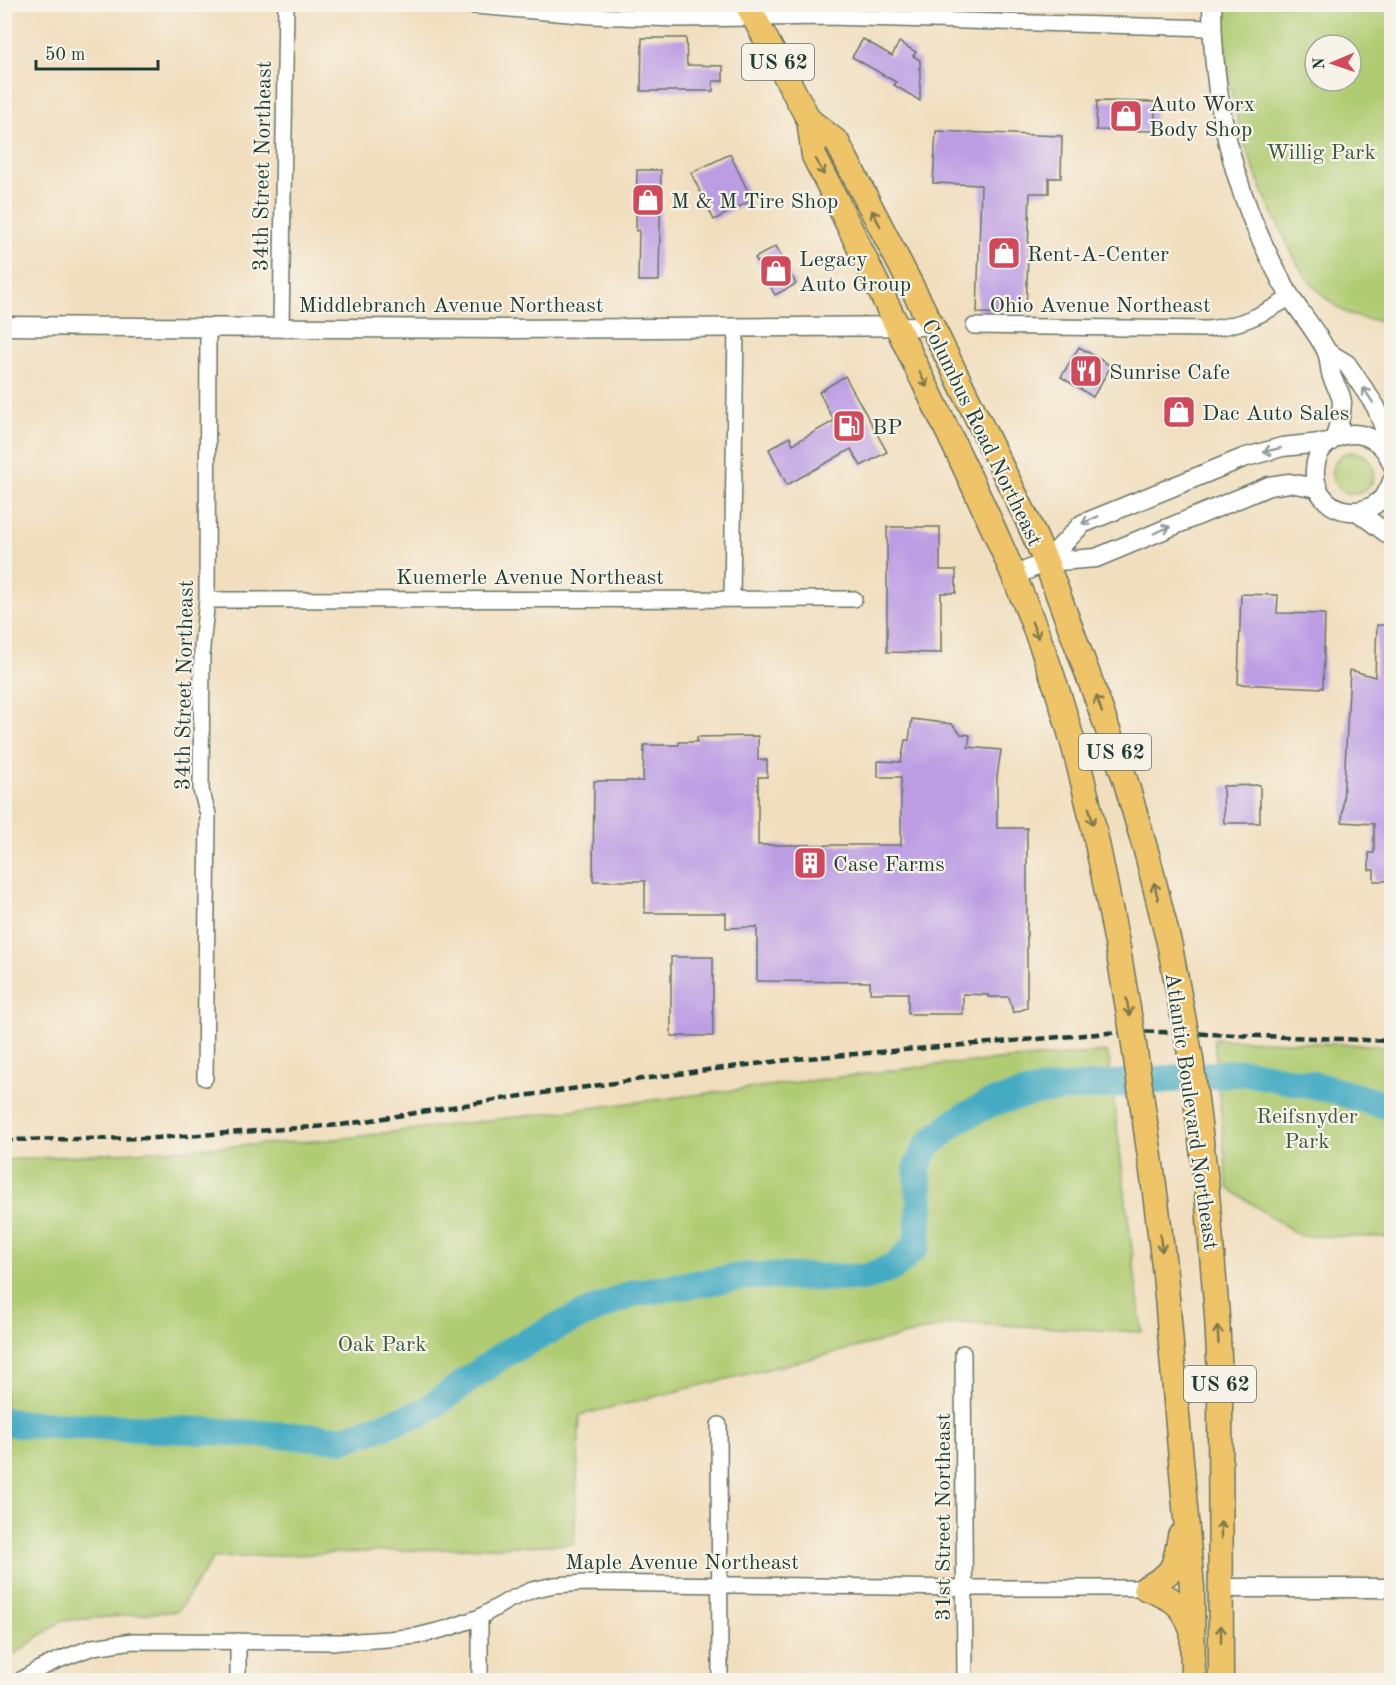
<svg xmlns="http://www.w3.org/2000/svg" width="1396" height="1685" font-family="'Old Standard TT',serif">
  <style>
    .green { fill: #b0cc73; stroke: #688454; stroke-width: 1.5; fill-rule: evenodd }
    .lines { fill: none; stroke-linecap: round; stroke-linejoin: round }
    .river { stroke: #44abc3; stroke-width: 28 }
    .building { fill: #bc9de4 }
    .minor-casing { stroke: #687564; stroke-width: 18 }
    .tertiary-casing { stroke: #687564; stroke-width: 21 }
    .trunk-casing { stroke: #687564; stroke-width: 27 }
    .minor { stroke: #fff; stroke-width: 15 }
    .tertiary { stroke: #fff; stroke-width: 18 }
    .trunk { stroke: #efc469; stroke-width: 24 }
    .rail { stroke: #1f3d34; stroke-width: 4.5; stroke-dasharray: 9 4.5; stroke-linecap: butt }
    .trunk-bridge-casing { stroke: #687564; stroke-width: 27; stroke-linecap: butt }
    .trunk-bridge { stroke: #efc469; stroke-width: 24 }
    .oneway { stroke: #7d7a4c }
    .oneway2 { stroke: #8f9e9a }
    .labels { text-anchor: middle; stroke-width: 4.5; stroke-linejoin: round; paint-order: stroke }
    .shield { fill: #f7f3e8; stroke: #60746a; stroke-width: 1.5 }
    .shield-label { font-size: 21px; font-weight: bold; fill: #1f3d34 }
    .poi-label { font-size: 22px; fill: #1f3d34; stroke: #f7f3e8; text-anchor: start }
    .park-label { font-size: 22px; fill: #3c5a41; stroke: #f7f3e8 }
    .street-label { font-size: 22px; fill: #1f3d34; stroke: #f7f3e8 }
  </style>
  <rect width="100%" height="100%" fill="#f7f3e8"/>
  <filter id="ink" filterUnits="userSpaceOnUse"><feTurbulence type="fractalNoise" baseFrequency=".0167" numOctaves="2"/><feDisplacementMap in="SourceGraphic" scale="12" xChannelSelector="R" yChannelSelector="G"/><feConvolveMatrix kernelMatrix="1 2 1 2 8 2 1 2 1" color-interpolation-filters="sRGB"/></filter>
  <filter id="wash" filterUnits="userSpaceOnUse"><feTurbulence type="fractalNoise" baseFrequency=".008" numOctaves="4" result="noise"/><feDisplacementMap in="SourceGraphic" scale="24" xChannelSelector="R" yChannelSelector="G"/><feGaussianBlur stdDeviation="1.35" result="paint"/><feColorMatrix in="noise" values="0 0 0 0 0 0 0 0 0 0 0 0 0 0 0 0 0 1.4 0 .05"/><feComposite in="paint" operator="in"/></filter>
  <g filter="url(#wash)">
    <rect width="100%" height="100%" fill="#f1debe"/>
    <!-- green -->
    <g class="green">
      <path d="M1223,5h168v316c-11,0 -35,-2 -44,-8 -15,-8 -31,-23 -41,-36 -10,-13 -17,-30 -24,-45 -37,-71 -60,-147 -59,-227zM1315,45h36v36h-36z"/>
      <circle cx="1353" cy="473" r="21"/>
      <path d="M1214,1039l177,7v191l-91,-1 -72,-48z"/>
      <path d="M1108,1052l34,280 -186,-9 -376,92 -6,129 -361,14 -35,53 -117,10 -56,40v-501l323,-20 617,-76z"/>
    </g>
    <g class="lines">
      <!-- river -->
      <path class="river" d="M4,1421l15,3 169,6 156,9 80,-27 80,-58 58,-30 72,-31 113,-17 118,2 30,-12 22,-21 3,-40 -3,-39 11,-21 28,-24 35,-18 48,-12 206,-19 73,14 74,21"/>
    </g>
    <g id="blocks">
      <!-- building -->
      <g class="building">
        <path d="M642,38h44l1,27 36,1v15h-10v10h-72z"/>
        <path d="M863,39l29,17 7,-14 17,10 -3,4 7,4v41l-26,-16 2,-3 -44,-25z"/>
        <path d="M1097,101l58,1v29l-59,-1z"/>
        <path d="M936,131l126,5 -1,42h-12v15h-19l-4,121 -49,-1 4,-128 -48,-2z"/>
        <path d="M730,154l22,46 -38,20 -23,-47z"/>
        <path d="M637,170h24l-2,111h-21l1,-51 -3,1z"/>
        <path d="M776,246l20,38 -21,11 -20,-37z"/>
        <path d="M1079,347l32,19 -18,31 -32,-20z"/>
        <path d="M845,376l42,76 -26,14 -10,-17 -64,36 -18,-36 21,-12 3,7 41,-23 -15,-29z"/>
        <path d="M887,527h53v43h16v23h-15v60l-54,-1z"/>
        <path d="M1241,594l37,1 -1,18 48,1 -2,74 -85,-4z"/>
        <path d="M1377,625h14l1,256h-18v-11h-5v-17h5v-29l-32,-2 8,-152 25,7z"/>
        <path d="M912,719l40,5 9,10 9,1 -2,12 33,3 -4,27v51h30v180l-14,5 -4,-16h-21v-2l-25,-1v20h-55v-21h-38v-11l-113,-1v-54l-31,1v-15h-81v-32h-52l1,-100h49l1,-36h35v-3h18v-5l61,-1v24h9v17h-9v68h143v-68h-23v-16l23,1 4,-22h4z"/>
        <path d="M1260,785v38h-36l-1,-37z"/>
        <rect x="671" y="957" width="42" height="79"/>
      </g>
    </g>
  </g>
  <g filter="url(#ink)">
    <use href="#blocks" fill-opacity="0" stroke="#687564" stroke-width="1.5"/>
    <g class="lines">
      <!-- minor casing -->
      <g class="minor-casing">
        <g id="minor">
          <path d="M452,4l140,12 86,3 151,-2 383,11"/>
          <path d="M974,326l233,3c34,-3 56,-15 84,-32"/>
          <path d="M281,328l5,-324"/>
          <path d="M732,598l4,-270"/>
          <path d="M207,600l647,-1"/>
          <path d="M205,1078l3,-264 -7,-24 1,-144 5,-46 1,-273"/>
          <path d="M963,1353l2,327"/>
          <path d="M719,1425l1,255"/>
          <path d="M238,1641v39"/>
          <path d="M21,1680l18,-11 17,-8 37,-14 40,-6 209,1 46,-3 29,-3 32,-8 31,-11 29,-17 23,-10 22,-5 32,-2 379,5h181"/>
          <path d="M480,1680v-63"/>
        </g>
      </g>
      <!-- tertiary casing -->
      <g class="tertiary-casing">
        <g id="tertiary">
          <path d="M1212,4c0,73 13,147 40,215 12,28 25,56 41,82 11,16 24,32 33,49 4,8 3,18 6,27 3,9 9,15 10,25 0,12 -4,24 -7,36"/>
          <path d="M4,326c168,1 336,3 504,3 142,0 283,-3 424,-3"/>
          <path d="M1327,352l20,12 29,43 8,21 1,22"/>
          <path d="M1392,464c-16,-47 -80,-35 -77,11 3,45 64,49 77,6"/>
          <path d="M1358,512l34,25"/>
          <path d="M1046,562l36,-38 161,-66 39,-11 48,-5"/>
          <path d="M1014,576l32,-14 50,-4 173,-72 20,-3 29,5"/>
          <path d="M1221,1588h171"/>
        </g>
      </g>
      <!-- trunk casing -->
      <g class="trunk-casing">
        <g id="trunk">
          <path d="M747,4l62,116 5,36c36,70 69,141 103,212 53,109 107,218 144,334 25,81 41,163 57,247"/>
          <path d="M809,120l28,22 95,184 95,193 19,43 51,137 28,80 23,79 22,89"/>
          <path d="M1206,1181l11,135 3,61 1,303"/>
          <path d="M1154,1185l11,89 27,314 1,92"/>
          <path d="M1146,1588c30,-16 28,-21 34,-52"/>
          <path d="M1146,1588c25,10 36,14 45,40"/>
        </g>
      </g>
      <!-- minor -->
      <use href="#minor" class="minor"/>
      <!-- tertiary -->
      <use href="#tertiary" class="tertiary"/>
      <!-- trunk -->
      <use href="#trunk" class="trunk"/>
      <!-- rail -->
      <path class="rail" d="M4,1140l152,-2 185,-13 167,-27 191,-27 97,-12 336,-28 260,10"/>
      <!-- trunk-bridge casing -->
      <g class="trunk-bridge-casing">
        <g id="trunk-bridge">
          <path d="M1170,947l21,112 15,122"/>
          <path d="M1118,949l15,89 21,147"/>
        </g>
      </g>
      <!-- trunk-bridge -->
      <use href="#trunk-bridge" class="trunk-bridge"/>
    </g>
    <!-- one-way arrows -->
    <defs><path id="oneway-shaft" d="M-6 0H5M1.5-3L5.5 0L1.5 3" fill="none" stroke-width="1.6" stroke-linecap="round" stroke-linejoin="round" transform="scale(1.5)"/></defs>
    <g class="oneway">
      <use href="#oneway-shaft" transform="translate(820 167) rotate(63)"/>
      <use href="#oneway-shaft" transform="translate(876 218) rotate(-118)"/>
      <use href="#oneway-shaft" transform="translate(923 379) rotate(64)"/>
      <use href="#oneway-shaft" transform="translate(1035 630) rotate(69)"/>
      <use href="#oneway-shaft" transform="translate(1099 704) rotate(-109)"/>
      <use href="#oneway-shaft" transform="translate(1091 816) rotate(77)"/>
      <use href="#oneway-shaft" transform="translate(1156 891) rotate(-104)"/>
      <use href="#oneway-shaft" transform="translate(1128 1007) rotate(80)"/>
      <use href="#oneway-shaft" transform="translate(1161 1243) rotate(83)"/>
      <use href="#oneway-shaft" transform="translate(1218 1335) rotate(-93)"/>
      <use href="#oneway-shaft" transform="translate(1221 1530) rotate(-90)"/>
      <use href="#oneway-shaft" transform="translate(1221 1634) rotate(-90)"/>
    </g>
    <g class="oneway2">
      <use href="#oneway-shaft" transform="translate(1368 395) rotate(-123)"/>
      <use href="#oneway-shaft" transform="translate(1272 450) rotate(167)"/>
      <use href="#oneway-shaft" transform="translate(1090 520) rotate(156)"/>
      <use href="#oneway-shaft" transform="translate(1162 530) rotate(-23)"/>
    </g>
  </g>
  <!-- icons -->
  <defs>
    <g id="shop-square" transform="scale(1.725)"><rect x="-9" y="-9" width="18" height="18" rx="4" fill="#d1495b" stroke="#f7f3e8"/><path d="M-5-2.5h2.3a2.7 3.5 0 0 1 5.4 0H5L5.5 6h-11ZM-1.5-2.5h3a1.5 2.3 0 0 0-3 0Z" fill="#fff"/></g>
    <g id="restaurant-square" transform="scale(1.725)"><rect x="-9" y="-9" width="18" height="18" rx="4" fill="#d1495b" stroke="#f7f3e8"/><path d="M-5-6h1v4h1v-4h1v4h1v-4h1v5L-1.5 .5V6h-2V.5L-5-1ZM5-6V6H3V1.5H1.5Q1.5-4 5-6Z" fill="#fff"/></g>
    <g id="fuel-square" transform="scale(1.725)"><rect x="-9" y="-9" width="18" height="18" rx="4" fill="#d1495b" stroke="#f7f3e8"/><path d="M-5.5-6h7V0h2V4h1.3V-2.5L3-4.5l.8-.8L6-3V5H2.5V1h-1V6h-7ZM-4.2-4.7v3.2H.2V-4.7Z" fill="#fff"/></g>
    <g id="building-square" transform="scale(1.725)"><rect x="-9" y="-9" width="18" height="18" rx="4" fill="#d1495b" stroke="#f7f3e8"/><path d="M-4-6H4V6H1V3H-1V6H-4ZM-2.5-4.3h1.7v1.8h-1.7ZM.8-4.3h1.7v1.8H.8ZM-2.5-1h1.7V.8h-1.7ZM.8-1h1.7V.8H.8Z" fill="#fff"/></g>
  </defs>
  <g fill-rule="evenodd">
    <use href="#shop-square" x="1126" y="116"/>
    <use href="#shop-square" x="648" y="200"/>
    <use href="#shop-square" x="1004" y="253"/>
    <use href="#shop-square" x="776" y="271"/>
    <use href="#restaurant-square" x="1086" y="371"/>
    <use href="#shop-square" x="1179" y="412"/>
    <use href="#fuel-square" x="849" y="426"/>
    <use href="#building-square" x="810" y="863"/>
  </g>
  <g class="labels">
    <!-- shield labels -->
    <g class="shield">
      <rect x="742" y="44" width="72" height="36" rx="4.5"/>
      <rect x="1079" y="734" width="72" height="36" rx="4.5"/>
      <rect x="1184" y="1366" width="72" height="36" rx="4.5"/>
    </g>
    <g class="shield-label">
      <text x="778" y="69">US 62</text>
      <text x="1115" y="759">US 62</text>
      <text x="1220" y="1391">US 62</text>
    </g>
    <!-- poi labels -->
    <g class="poi-label">
      <text x="1149" y="111">Auto Worx<tspan x="1149" dy="25">Body Shop</tspan></text>
      <text x="671" y="208">M &amp; M Tire Shop</text>
      <text x="1027" y="261">Rent-A-Center</text>
      <text x="799" y="266">Legacy<tspan x="799" dy="25">Auto Group</tspan></text>
      <text x="1109" y="379">Sunrise Cafe</text>
      <text x="1202" y="420">Dac Auto Sales</text>
      <text x="872" y="434">BP</text>
      <text x="833" y="871">Case Farms</text>
    </g>
    <!-- park labels -->
    <g class="park-label">
      <text x="1321" y="159">Willig Park</text>
      <text x="1307" y="1123">Reifsnyder<tspan x="1307" dy="25">Park</tspan></text>
      <text x="382" y="1351">Oak Park</text>
    </g>
    <!-- street labels -->
    <g class="street-label">
      <text transform="translate(261 166) rotate(-89)" y="8">34th Street Northeast</text>
      <text x="451" y="312">Middlebranch Avenue Northeast</text>
      <text x="1100" y="312">Ohio Avenue Northeast</text>
      <text transform="translate(983 432) rotate(64)" y="8">Columbus Road Northeast</text>
      <text x="530" y="584">Kuemerle Avenue Northeast</text>
      <text transform="translate(183 685) rotate(-89)" y="8">34th Street Northeast</text>
      <text transform="translate(1193 1111) rotate(82)" y="8">Atlantic Boulevard Northeast</text>
      <text transform="translate(942 1517) rotate(-90)" y="8">31st Street Northeast</text>
      <text x="682" y="1569">Maple Avenue Northeast</text>
    </g>
  </g>
  <!-- margin -->
  <rect width="1396" height="1685" fill="none" stroke="#f7f3e8" stroke-width="24"/>
  <!-- north arrow -->
  <g transform="translate(1333 63) rotate(268)"><circle r="28" fill="#f7f3e8" stroke="#a1aaa0" stroke-width="1.5"/>
  <path d="M0-4.5L10 22L0 15L-10 22Z" fill="#d1495b"/>
  <text y="-9" font-size="16" font-weight="bold" text-anchor="middle" fill="#1f3d34">N</text>
  </g>
  <!-- scale -->
  <path d="M36 60v9h122v-9" fill="none" stroke="#1f3d34" stroke-width="3"/>
  <text x="45" y="60" font-size="18" fill="#1f3d34" stroke="#f7f3e8" stroke-width="4.5" paint-order="stroke">50 m</text>
</svg>
